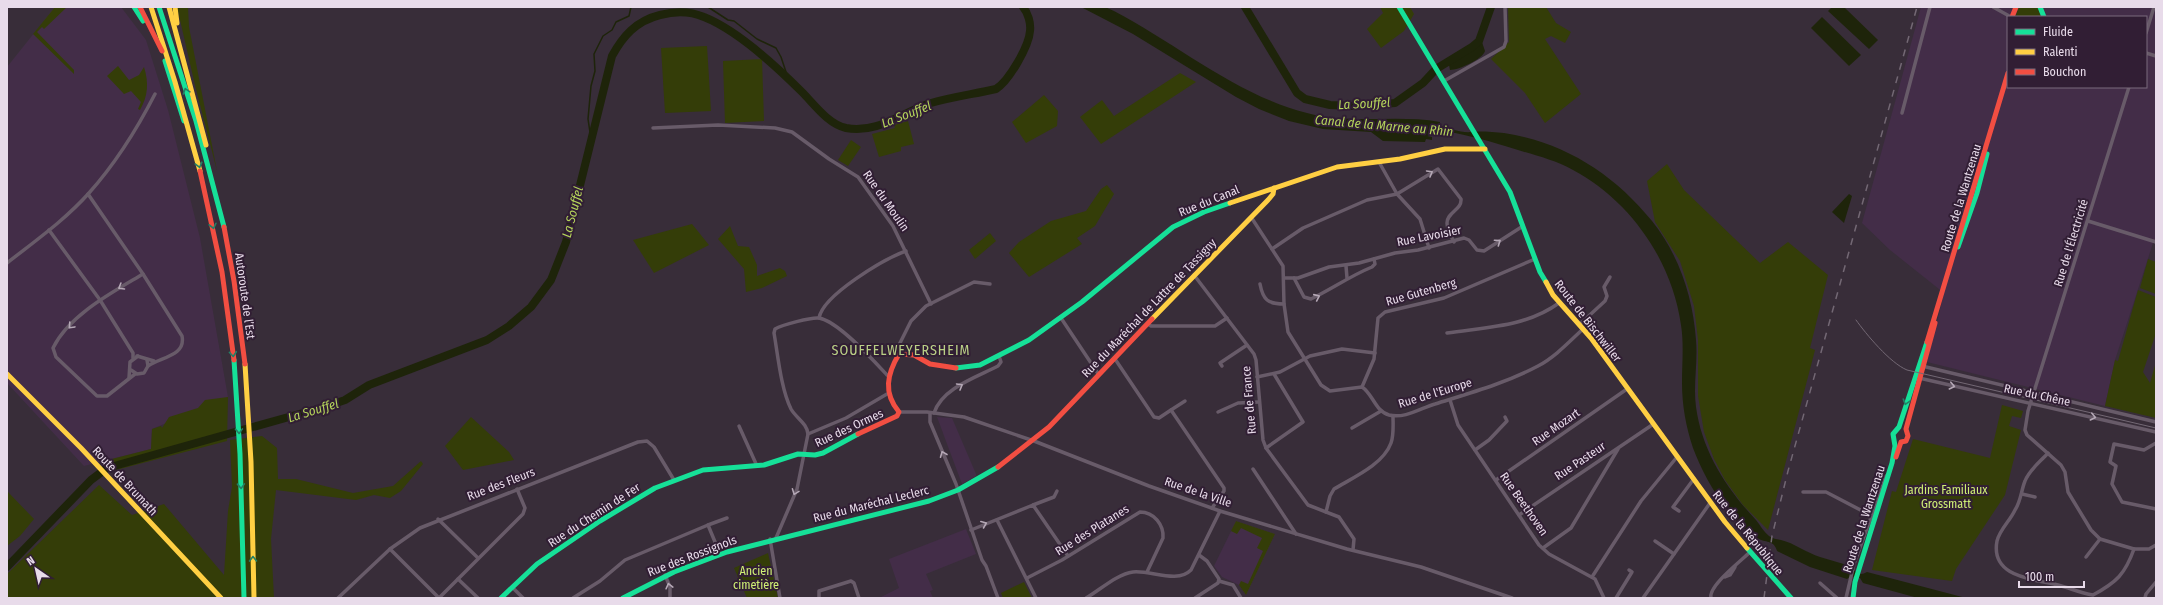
<svg xmlns="http://www.w3.org/2000/svg" width="2163" height="605" font-family="'Fira Sans Condensed',sans-serif">
  <style>
    .built { fill: #432d48; fill-rule: evenodd }
    .green { fill: #343d08 }
    .water { fill: #1e240a }
    .lines { fill: none; stroke-linecap: round; stroke-linejoin: round }
    .stream { stroke: #1e240a; stroke-width: 1.5 }
    .river { stroke: #1e240a; stroke-width: 8 }
    .street { stroke: #685b69; stroke-width: 3.5 }
    .fast { stroke: #16e098; stroke-width: 5 }
    .slow { stroke: #ffcf43; stroke-width: 5 }
    .jam { stroke: #f24e42; stroke-width: 5 }
    .tram { stroke: #736874; stroke-width: 1 }
    .rail { stroke: #736874; stroke-width: 1.5; stroke-dasharray: 7 7; stroke-linecap: butt }
    .oneway { stroke: #247f66 }
    .oneway2 { stroke: #b5a8b6 }
    .labels { text-anchor: middle; stroke-width: 4; stroke-linejoin: round; paint-order: stroke }
    .street-label { font-size: 12px; fill: #e8dbea; stroke: #311e34 }
    .park-label { font-size: 12px; fill: #cfef75; stroke: #311e34 }
    .water-label { font-size: 13px; font-style: italic; fill: #b5d55b; stroke: #311e34 }
    .quarter-label { font-size: 14px; letter-spacing: 1px; fill: #bad086; stroke: #311e34 }
  </style>
  <rect width="100%" height="100%" fill="#382d39"/>
  <!-- built -->
  <g class="built">
    <path d="M55,7h66l25,33 22,70 32,128 28,159 -76,32 -1,20 -67,17 -77,-83v-316z"/>
    <path d="M1921,7h235v237l-3,-1 -38,117 -10,46 -178,-44 17,-69 -54,-43 -28,-27zM2008,17h138v70h-138z"/>
    <path d="M937,417l15,1 24,56v2l-14,8z"/>
    <path d="M1236,521l39,13 -29,61 -7,-10 -17,-8 -8,-11z"/>
    <path d="M966,529l10,25 -50,20 7,16 -3,1 3,7h-54l20,-10 -10,-29z"/>
  </g>
  <!-- green -->
  <g class="green">
    <path d="M55,7h12l-23,22 -2,-2 -5,5 37,38v4l-41,-40z"/>
    <path d="M177,7h11l1,20 28,144 -22,-86z"/>
    <path d="M1380,7h30l4,7 -10,17 -23,17 -14,-19 16,-16z"/>
    <path d="M1508,7h38l10,16 15,9 -6,11 -14,-7 -6,3 36,55 -36,29 -20,-30 -34,-34 18,-17z"/>
    <path d="M2019,7h19l3,10h-26z"/>
    <path d="M707,46l4,65 -46,2 -4,-65z"/>
    <path d="M762,59l2,62 -39,2 -2,-62z"/>
    <path d="M118,66l11,14 10,-5 5,-8c5,16 4,29 -4,43l-2,-1 3,-7 -10,-11 -7,3 -17,-18z"/>
    <path d="M1180,73l16,9 -95,62 -21,-27 22,-17 12,16z"/>
    <path d="M1044,95l14,16 -1,15 -31,17 -14,-21z"/>
    <path d="M908,121l6,23 -13,3v4l-22,6 -7,-23 23,-6 -1,-3z"/>
    <path d="M851,140l10,7 -13,19 -10,-6z"/>
    <path d="M1667,164l17,26 76,73 28,-21 40,33 -18,73 5,2 -47,180 -25,-25 -18,-25 -11,-21 -10,-27 -6,-36v-56l-4,-34 -14,-45 -25,-39 -8,-41z"/>
    <path d="M1107,185l7,9 -19,32 -18,12 5,6 -53,33 -20,-24 10,-11 32,-21 35,-10 15,-22z"/>
    <path d="M692,224l17,21 -55,28 -21,-33z"/>
    <path d="M730,226l8,20 11,1 8,18v11l23,-8 5,3 2,5 -25,12 -16,4 -2,-23 -26,-30z"/>
    <path d="M990,233l6,8 -21,18 -6,-9z"/>
    <path d="M2148,259l8,3v32l-16,-6z"/>
    <path d="M2138,290l18,7v36l-13,39 7,11 6,-21v56l-51,-12 10,-46 3,1z"/>
    <path d="M228,397l-1,44 -115,30 -8,-10 47,-12 1,-20 9,-3 1,2 7,-11 29,-9 7,-8z"/>
    <path d="M2002,405l21,6 -2,7 -9,-2 -3,10 12,4 -16,65 -49,74 -4,12 -80,-11 20,-79 4,1 17,-53 77,19z"/>
    <path d="M471,417l38,35 5,8 -51,10 -18,-24z"/>
    <path d="M262,436l15,12 1,31h18l57,14 40,-7 28,-25 2,3 -22,27 -11,7 -16,-3 -18,5 -80,-10 -5,49 3,59h-267v-24l92,-89 33,30 32,-11 60,71 4,-64 4,-24 -2,-47z"/>
    <path d="M7,491l27,28 -14,17 -13,10z"/>
    <path d="M1236,521l39,13 -29,61 -7,-10 2,-4 7,3 15,-33 -6,-3 5,-10 -21,-10 -4,6 -6,-3z"/>
    <path d="M768,553l10,45h-31l-13,-30z"/>
    <path d="M1024,582l8,16h-29l-2,-5z"/>
  </g>
  <!-- water -->
  <g class="water">
    <path d="M1081,7h24l9,4c63,33 124,85 193,102 43,12 89,1 133,9v4c9,2 21,7 31,6 9,-1 22,0 33,1 60,9 110,41 148,88 27,34 41,76 44,119 2,23 -3,45 0,67 6,44 30,81 60,113 4,5 8,12 13,16 5,3 7,3 12,4 13,3 26,13 39,17 9,3 18,5 27,8 7,3 10,13 20,7l99,26h-48l-55,-15 -3,-5 -9,-2 -4,3 -37,-12 -33,-16c-3,-11 -10,-8 -18,-12 -4,-2 -9,-5 -12,-8 -24,-21 -43,-54 -54,-83 -7,-21 -11,-43 -11,-65 0,-20 2,-39 -1,-58 -9,-64 -50,-124 -108,-155 -22,-12 -44,-16 -68,-24 -23,-7 -42,-12 -66,-16l-1,4 -11,2 5,1v3l-6,-1 -1,3 -42,-1 -12,-9 -48,-3 -34,-8 -30,-12 -23,-12 -103,-63z"/>
    <path d="M1832,7h12l34,33 -9,9 -41,-38z"/>
    <path d="M1822,17l39,38 -12,11 -38,-38z"/>
    <path d="M1482,42l3,9c-2,8 -26,19 -35,19l-1,-5 26,-16z"/>
    <path d="M1849,194l3,2 -8,27 -12,-11z"/>
  </g>
  <g class="lines">
    <!-- stream -->
    <g class="stream">
      <path d="M708,7l20,13 6,1 23,18 19,9 5,9 7,21"/>
      <path d="M591,139l-3,-20 3,-33 4,-15 -1,-17 9,-18 9,-6 4,-8 13,-6 2,-9"/>
    </g>
    <!-- river -->
    <g class="river">
      <path d="M1245,7l52,86 8,6 25,6 23,1 42,-3 28,-20 13,-14 36,-22 7,-6 12,-34"/>
      <path d="M7,567l84,-87 16,-12 221,-62 17,-6 24,-15 118,-45 22,-14 22,-19 20,-27 15,-38 46,-186c11,-20 24,-35 48,-41 15,-4 30,-4 44,2 33,13 73,50 98,75 12,12 26,32 44,36 32,6 56,-16 85,-25 21,-6 43,-9 65,-14 13,-8 33,-43 34,-58 1,-8 -2,-18 -7,-24"/>
    </g>
    <!-- street -->
    <g class="street">
      <path d="M1993,7l18,10"/>
      <path d="M2146,33l8,-26"/>
      <path d="M2146,53l10,3"/>
      <path d="M1444,81l60,-34 2,-6 -1,-34"/>
      <path d="M2129,87l-101,324 -3,19 2,5 34,30 4,7 3,20 23,38 9,9 34,10h15l7,-4"/>
      <path d="M1902,113l28,-106"/>
      <path d="M653,128l65,-3 57,3 17,4 37,27 29,18 35,49 38,78"/>
      <path d="M1379,162l18,32 23,25 9,29"/>
      <path d="M88,194l55,80 39,62c4,20 -21,21 -34,30"/>
      <path d="M1251,217l32,49 1,38 4,28 33,53 9,6 32,-4c11,7 13,24 27,28 16,4 32,-7 46,-11 35,-11 71,-21 103,-38 17,-9 31,-24 45,-37"/>
      <path d="M2088,221l68,21"/>
      <path d="M49,230l51,70 33,53v5"/>
      <path d="M1272,249l31,-21 64,-28 30,-6 41,-25 23,30c1,11 -14,13 -14,24 0,6 4,13 7,19"/>
      <path d="M7,263c28,-22 58,-43 82,-70 26,-29 48,-64 66,-99"/>
      <path d="M1346,266l1,12"/>
      <path d="M1194,275l60,79 2,6 7,80 3,8 42,57 31,12 15,22 -1,11"/>
      <path d="M1284,278h14l31,-11 30,-4 36,-10 23,-3 46,-12 5,2 8,10 7,1 39,-25"/>
      <path d="M1294,278l10,19 7,2c21,-10 39,-23 61,-32l3,-3 -1,-5"/>
      <path d="M1260,284c3,16 8,20 24,20"/>
      <path d="M819,318c4,-23 65,-59 87,-67"/>
      <path d="M1061,318l38,57"/>
      <path d="M1148,324l3,2h64l12,-8"/>
      <path d="M1579,325l26,-24 2,-5 -3,-9 6,-10"/>
      <path d="M1447,333c39,-6 79,-6 112,-30"/>
      <path d="M899,354l-1,-7 13,-26 15,-15 48,-24 16,2"/>
      <path d="M137,356l17,5"/>
      <path d="M1115,359l39,58 5,1 12,-8 53,78v3l-12,17"/>
      <path d="M1222,366l-2,-3 27,-18"/>
      <path d="M1922,366l234,56"/>
      <path d="M131,370l6,4 7,-1 4,-7 -1,-6"/>
      <path d="M135,374l-28,22h-10l-41,-39 -3,-9c16,-33 60,-56 90,-74"/>
      <path d="M1257,377l23,-5 30,-16 32,-7 33,4"/>
      <path d="M129,378l1,-16 8,-6"/>
      <path d="M1919,378l237,54"/>
      <path d="M1362,387l12,-28 4,-41 7,-6 59,-14 91,-39"/>
      <path d="M1450,400l8,25 81,120 10,9 46,25 9,19"/>
      <path d="M1171,410l14,-9"/>
      <path d="M899,412h28l37,5 70,24 115,45 71,25 127,38 74,18 91,31"/>
      <path d="M1218,412l20,-9 21,-1"/>
      <path d="M930,413v9l26,62 26,76 4,6 12,32"/>
      <path d="M934,413c8,-25 43,-36 64,-47l3,-4 -2,-6"/>
      <path d="M739,426l18,40"/>
      <path d="M1352,428l29,-17"/>
      <path d="M808,434l38,-16 41,-24"/>
      <path d="M2156,443l-12,7 -30,-6 -4,18 6,4 -4,18 10,18 34,7"/>
      <path d="M1266,448l37,-26 -29,-48"/>
      <path d="M1475,450l14,-10 18,-19 -2,-4"/>
      <path d="M2048,453c-8,9 -19,17 -23,28 -4,10 -4,20 -10,29 -5,11 -15,19 -18,31 -7,37 38,38 61,44 12,3 22,8 35,10 24,-13 32,-21 41,-46"/>
      <path d="M1253,469l43,65"/>
      <path d="M1496,480l131,-91"/>
      <path d="M1803,492h23l46,24"/>
      <path d="M2022,494l13,3"/>
      <path d="M1033,505l21,-8 3,-6"/>
      <path d="M1679,511l-6,-4 20,-27"/>
      <path d="M1326,512l4,-16 4,-7c18,-11 49,-24 57,-46 3,-8 2,-19 2,-27"/>
      <path d="M1519,515l133,-90"/>
      <path d="M438,519l40,39"/>
      <path d="M997,520l39,78"/>
      <path d="M708,525l19,-7"/>
      <path d="M971,530l62,-25 35,51"/>
      <path d="M776,538l21,-49 11,-55c-1,-11 -12,-16 -17,-25 -10,-20 -13,-53 -17,-76l1,-4c7,-4 36,-12 44,-11 19,3 55,43 68,57"/>
      <path d="M770,539l10,59"/>
      <path d="M1655,541l19,13"/>
      <path d="M1543,548l28,-20 47,-79"/>
      <path d="M390,549l49,49 19,-19 20,19"/>
      <path d="M2086,557l14,-18"/>
      <path d="M665,575l5,12v11"/>
      <path d="M1592,577l49,-76 36,-44"/>
      <path d="M1725,577l5,-2 5,-8"/>
      <path d="M1027,578l35,-18 78,-48c14,0 24,13 23,26l-16,34"/>
      <path d="M458,579l65,-65 2,-6 -8,-19"/>
      <path d="M1219,581l14,4 8,13"/>
      <path d="M1820,583l17,15"/>
      <path d="M512,587l11,11"/>
      <path d="M338,598l52,-49 30,-21 218,-86 9,-1 7,6 20,33"/>
      <path d="M573,598l27,-17 25,-21 83,-35 12,29"/>
      <path d="M819,598v-7l32,-10 3,2 5,15"/>
      <path d="M1086,598c14,-8 31,-24 47,-26 18,-2 44,12 58,-2l29,-59"/>
      <path d="M1195,598l23,-15 1,-4 -12,-18 -8,-6"/>
      <path d="M1616,598l16,-26 -3,-2"/>
      <path d="M1643,598l67,-95"/>
      <path d="M1711,598c-3,-12 30,-37 39,-46"/>
      <path d="M1846,598l8,-34 32,-88"/>
      <path d="M2145,598l1,-4 10,-12"/>
    </g>
    <!-- fast -->
    <g class="fast">
      <path d="M134,7l9,14"/>
      <path d="M159,7l37,114 28,106"/>
      <path d="M1399,7l111,185 30,80 6,10"/>
      <path d="M2040,7l4,10"/>
      <path d="M165,61l19,60"/>
      <path d="M1958,247l19,-54 10,-39"/>
      <path d="M234,360l6,94 4,144"/>
      <path d="M956,368l24,-3 49,-25 53,-38 91,-75 31,-15 26,-9"/>
      <path d="M1747,548l44,50"/>
      <path d="M501,598l36,-34 63,-43 55,-33 48,-18 61,-5 34,-11 17,1 8,-2 35,-19"/>
      <path d="M623,598l51,-26 53,-20 202,-51 29,-11 40,-23"/>
      <path d="M1853,598l2,-16 37,-119 3,-17 -2,-12 6,-7 28,-85"/>
    </g>
    <!-- slow -->
    <g class="slow">
      <path d="M151,7l24,75 25,89"/>
      <path d="M169,7l37,138"/>
      <path d="M175,7l2,16"/>
      <path d="M1230,203l107,-36 63,-8 45,-10h40"/>
      <path d="M1546,282l7,13 38,43 134,184 22,26"/>
      <path d="M1152,319l116,-119 5,-6 1,-6"/>
      <path d="M245,364l6,98 3,136"/>
      <path d="M7,374l74,74 140,150"/>
    </g>
    <!-- jam -->
    <g class="jam">
      <path d="M140,7l22,44"/>
      <path d="M2012,17l4,-10"/>
      <path d="M200,171l22,101 12,88"/>
      <path d="M224,227l10,54 11,83"/>
      <path d="M1927,342l81,-269"/>
      <path d="M858,434l39,-18 2,-4c-16,-19 -12,-38 0,-58l15,1 16,9 26,4"/>
      <path d="M1896,457l5,-15 5,-1 2,-5 -2,-7 29,-106"/>
      <path d="M998,467l51,-40 103,-108"/>
    </g>
    <!-- tram -->
    <path class="tram" d="M1856,320c10,14 34,43 51,50l249,58"/>
    <!-- rail -->
    <path class="rail" d="M1764,598l8,-62 16,-65 129,-464"/>
  </g>
  <!-- one-way arrows -->
  <defs><path id="oneway-chevron" d="M-2-3.5L2.5 0L-2 3.5" fill="none" stroke-width="1.6" stroke-linecap="round" stroke-linejoin="round"/></defs>
  <g class="oneway">
    <use href="#oneway-chevron" transform="translate(186 91) rotate(-108)"/>
    <use href="#oneway-chevron" transform="translate(199 165) rotate(75)"/>
    <use href="#oneway-chevron" transform="translate(213 226) rotate(77)"/>
    <use href="#oneway-chevron" transform="translate(233 354) rotate(85)"/>
    <use href="#oneway-chevron" transform="translate(1906 402) rotate(107)"/>
    <use href="#oneway-chevron" transform="translate(239 431) rotate(88)"/>
    <use href="#oneway-chevron" transform="translate(241 486) rotate(88)"/>
    <use href="#oneway-chevron" transform="translate(253 559) rotate(-91)"/>
  </g>
  <g class="oneway2">
    <use href="#oneway-chevron" transform="translate(1430 173) rotate(-30)"/>
    <use href="#oneway-chevron" transform="translate(1498 242) rotate(-34)"/>
    <use href="#oneway-chevron" transform="translate(121 287) rotate(149)"/>
    <use href="#oneway-chevron" transform="translate(1317 297) rotate(-24)"/>
    <use href="#oneway-chevron" transform="translate(71 326) rotate(133)"/>
    <use href="#oneway-chevron" transform="translate(960 386) rotate(-30)"/>
    <use href="#oneway-chevron" transform="translate(1952 386) rotate(13)"/>
    <use href="#oneway-chevron" transform="translate(2093 417) rotate(13)"/>
    <use href="#oneway-chevron" transform="translate(943 454) rotate(-112)"/>
    <use href="#oneway-chevron" transform="translate(795 492) rotate(111)"/>
    <use href="#oneway-chevron" transform="translate(984 524) rotate(-22)"/>
    <use href="#oneway-chevron" transform="translate(669 586) rotate(-104)"/>
  </g>
  <g class="labels">
    <!-- street labels -->
    <g class="street-label">
      <text transform="translate(1961 198) rotate(-73)" y="4">Route de la Wantzenau</text>
      <text transform="translate(886 201) rotate(55)" y="4">Rue du Moulin</text>
      <text transform="translate(1209 201) rotate(-22)" y="4">Rue du Canal</text>
      <text transform="translate(1429 236) rotate(-11)" y="4">Rue Lavoisier</text>
      <text transform="translate(2071 243) rotate(-73)" y="4">Rue de l'Électricité</text>
      <text transform="translate(1421 292) rotate(-16)" y="4">Rue Gutenberg</text>
      <text transform="translate(245 296) rotate(82)" y="4">Autoroute de l’Est</text>
      <text transform="translate(1149 308) rotate(-46)" y="4">Rue du Maréchal de Lattre de Tassigny</text>
      <text transform="translate(1588 321) rotate(52)" y="4">Route de Bischwiller</text>
      <text transform="translate(1435 393) rotate(-17)" y="4">Rue de l'Europe</text>
      <text transform="translate(2037 395) rotate(12)" y="4">Rue du Chêne</text>
      <text transform="translate(1249 400) rotate(-95)" y="4">Rue de France</text>
      <text transform="translate(1556 427) rotate(-35)" y="4">Rue Mozart</text>
      <text transform="translate(849 428) rotate(-25)" y="4">Rue des Ormes</text>
      <text transform="translate(1580 461) rotate(-34)" y="4">Rue Pasteur</text>
      <text transform="translate(125 481) rotate(47)" y="4">Route de Brumath</text>
      <text transform="translate(501 484) rotate(-21)" y="4">Rue des Fleurs</text>
      <text transform="translate(1198 492) rotate(19)" y="4">Rue de la Ville</text>
      <text transform="translate(871 504) rotate(-14)" y="4">Rue du Maréchal Leclerc</text>
      <text transform="translate(1524 504) rotate(55)" y="4">Rue Beethoven</text>
      <text transform="translate(594 515) rotate(-33)" y="4">Rue du Chemin de Fer</text>
      <text transform="translate(1864 519) rotate(-72)" y="4">Route de la Wantzenau</text>
      <text transform="translate(1092 530) rotate(-32)" y="4">Rue des Platanes</text>
      <text transform="translate(1748 533) rotate(51)" y="4">Rue de la République</text>
      <text transform="translate(692 556) rotate(-21)" y="4">Rue des Rossignols</text>
    </g>
    <!-- park labels -->
    <g class="park-label">
      <text x="1946" y="494">Jardins Familiaux<tspan x="1946" dy="14">Grossmatt</tspan></text>
      <text x="756" y="575">Ancien<tspan x="756" dy="14">cimetière</tspan></text>
    </g>
    <!-- water labels -->
    <g class="water-label">
      <text transform="translate(1364 103) rotate(-3)" y="5">La Souffel</text>
      <text transform="translate(906 114) rotate(-21)" y="5">La Souffel</text>
      <text transform="translate(1384 125) rotate(5)" y="5">Canal de la Marne au Rhin</text>
      <text transform="translate(572 212) rotate(-76)" y="5">La Souffel</text>
      <text transform="translate(313 410) rotate(-17)" y="5">La Souffel</text>
    </g>
    <!-- quarter labels -->
    <g class="quarter-label">
      <text x="901" y="355">SOUFFELWEYERSHEIM</text>
    </g>
  </g>
  <!-- border -->
  <rect width="2163" height="605" fill="none" stroke="#e8dbea" stroke-width="16"/>
  <!-- legend -->
  <rect x="2007" y="16" width="140" height="72" fill="#311e34" stroke="#7a6a7d"/>
  <rect x="2015" y="29" width="20" height="6" fill="#16e098" stroke="#7a6a7d"/>
  <text x="2043" y="36" font-size="12" fill="#e8dbea">Fluide</text>
  <rect x="2015" y="49" width="20" height="6" fill="#ffcf43" stroke="#7a6a7d"/>
  <text x="2043" y="56" font-size="12" fill="#e8dbea">Ralenti</text>
  <rect x="2015" y="69" width="20" height="6" fill="#f24e42" stroke="#7a6a7d"/>
  <text x="2043" y="76" font-size="12" fill="#e8dbea">Bouchon</text>
  <!-- north arrow -->
  <g transform="translate(36 569) rotate(326)" stroke="#311e34" stroke-width="3" paint-order="stroke">
  <path d="M0-3L7 15L0 10L-7 15Z" fill="#e8dbea"/>
  <text y="-6" font-size="11" font-weight="bold" text-anchor="middle" fill="#e8dbea">N</text>
  </g>
  <!-- scale -->
  <path d="M2019 581v6h65v-6" fill="none" stroke="#e8dbea" stroke-width="2"/>
  <text x="2025" y="581" font-size="12" fill="#e8dbea" stroke="#311e34" stroke-width="3" paint-order="stroke">100 m</text>
</svg>
